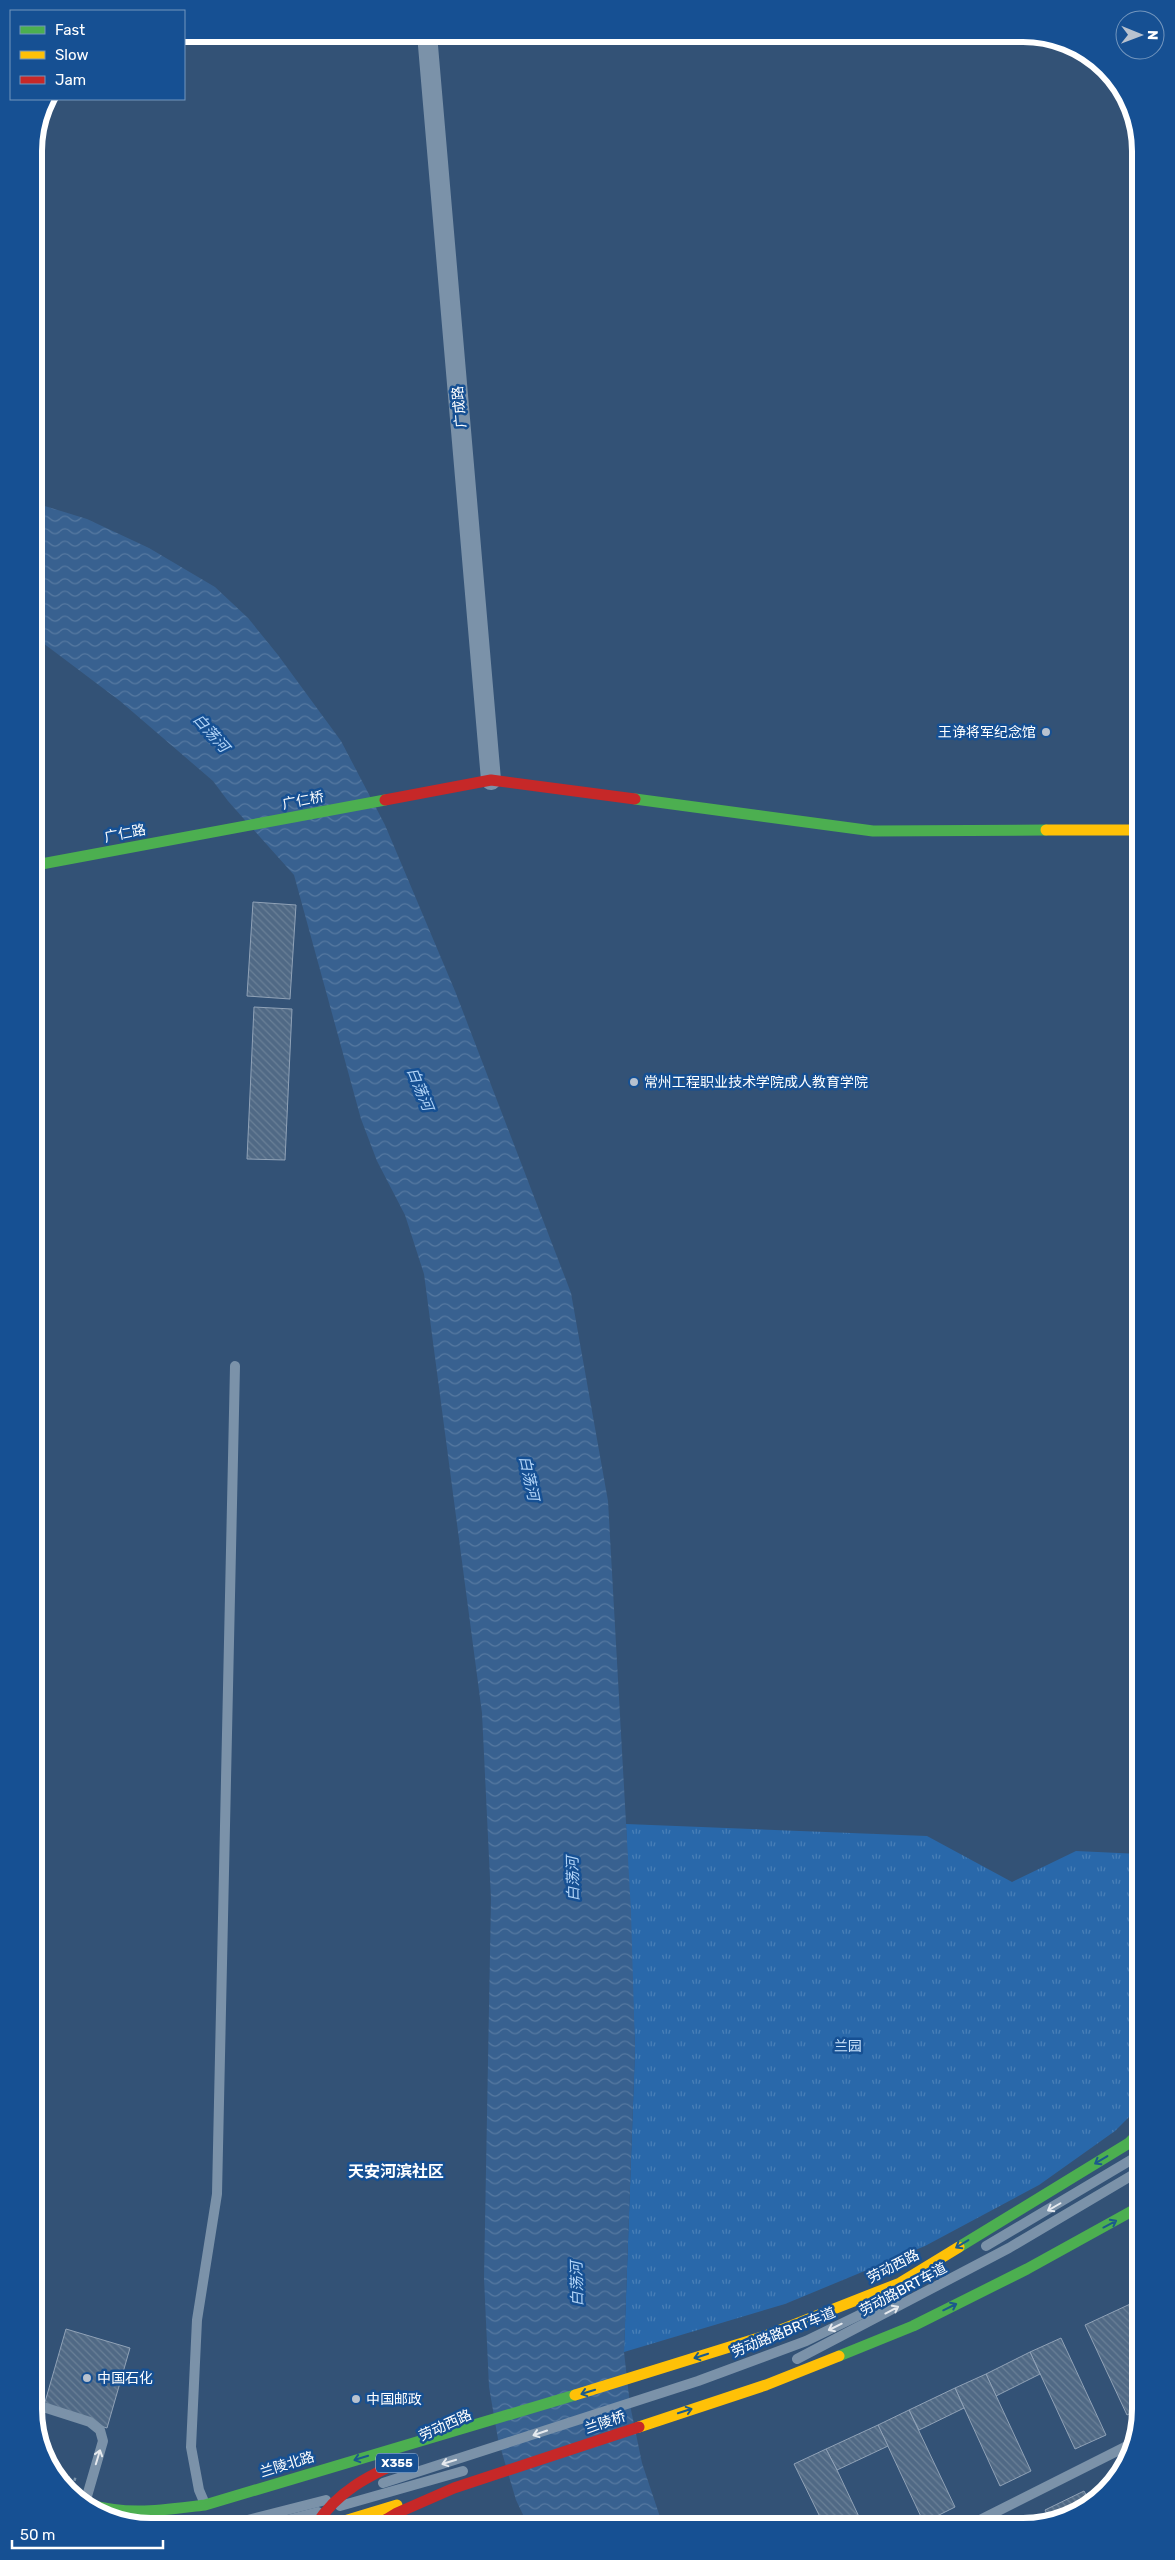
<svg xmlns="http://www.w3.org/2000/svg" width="1175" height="2560" font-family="Rubik,'Noto Sans SC',sans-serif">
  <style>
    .park { fill: url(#park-tufts) }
    .water { fill: url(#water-waves) }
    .building { fill: url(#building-back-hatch); stroke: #90a2b7 }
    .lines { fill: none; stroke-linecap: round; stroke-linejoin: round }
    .path { stroke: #7b92a9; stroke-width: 3; stroke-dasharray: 2.5 4; stroke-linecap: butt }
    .lane { stroke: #7b92a9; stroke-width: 10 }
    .street { stroke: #7b92a9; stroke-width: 20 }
    .fast { stroke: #4caf50; stroke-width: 11 }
    .slow { stroke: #ffc107; stroke-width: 11 }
    .jam { stroke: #c62828; stroke-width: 11 }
    .oneway { stroke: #1b5a8c }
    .oneway2 { stroke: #e5e9ee }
    .poi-dot { fill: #b8c2cf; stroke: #165093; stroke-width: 2 }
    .labels { text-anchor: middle; stroke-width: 5; stroke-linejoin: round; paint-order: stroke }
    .shield { fill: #165093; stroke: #b9cadf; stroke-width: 1 }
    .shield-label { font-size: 12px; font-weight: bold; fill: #fff }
    .street-label { font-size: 14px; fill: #fff; stroke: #165093 }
    .poi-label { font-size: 14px; fill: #fff; stroke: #165093; text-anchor: start }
    .park-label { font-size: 14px; fill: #cce3fc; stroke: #165093 }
    .water-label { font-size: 15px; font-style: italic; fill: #b1d4f8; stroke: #165093 }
    .quarter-label { font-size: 16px; font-weight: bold; fill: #fff; stroke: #165093 }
    .rim { fill: none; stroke: #fff; stroke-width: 6 }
  </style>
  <defs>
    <pattern id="park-tufts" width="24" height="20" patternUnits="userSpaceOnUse" patternTransform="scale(1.25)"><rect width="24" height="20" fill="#2968aa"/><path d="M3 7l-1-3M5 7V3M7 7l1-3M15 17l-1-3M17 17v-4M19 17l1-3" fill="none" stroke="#497fb7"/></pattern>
    <pattern id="water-waves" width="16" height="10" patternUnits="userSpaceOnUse" patternTransform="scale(1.25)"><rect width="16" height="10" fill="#386190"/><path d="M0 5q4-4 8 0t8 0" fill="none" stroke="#5679a1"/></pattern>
    <pattern id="building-back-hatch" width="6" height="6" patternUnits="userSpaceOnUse" patternTransform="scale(1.25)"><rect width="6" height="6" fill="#506985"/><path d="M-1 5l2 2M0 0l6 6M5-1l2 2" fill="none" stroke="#6a8097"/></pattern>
  </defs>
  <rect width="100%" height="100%" fill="#335276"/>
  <!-- park -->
  <path class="park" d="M626,1824l301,12 85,46 64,-31 64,3v252l-25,25 -76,54 -114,61 -140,58 -161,48 11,-303z"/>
  <!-- water -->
  <path class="water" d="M35,503l52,16 62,29 66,39 33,31 30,37 63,86 44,84 70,166 116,302 37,208 23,411 4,137 -11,303 6,53 12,58 20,60h-135l-11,-23 -18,-61 -9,-52 -5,-109 7,-379 -9,-186 -58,-439 -19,-59 -28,-54 -16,-42 -67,-244 -66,-74 -15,-20 -93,-80 -85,-64z"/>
  <!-- building -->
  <g class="building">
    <path d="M253,902l43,3 -6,94 -43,-3z"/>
    <path d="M254,1007l38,2 -7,151 -38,-1z"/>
    <path d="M1141,2299v109l-14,7 -42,-90z"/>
    <path d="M66,2329l64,19 -23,80 -64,-19z"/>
    <path d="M1061,2338l45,97 -31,14 -45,-97z"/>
    <path d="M1030,2352l10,22 -44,22 -10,-22z"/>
    <path d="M986,2374l45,97 -31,15 -45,-98z"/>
    <path d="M955,2388l9,20 -45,22 -10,-20z"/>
    <path d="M909,2410l46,97 -28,14h-4l-45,-96z"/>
    <path d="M878,2425l10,21 -51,24 -11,-21z"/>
    <path d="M826,2449l11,21 24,51h-39l-28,-57z"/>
    <path d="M1084,2491l5,9 -27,20h-12l-5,-10z"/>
  </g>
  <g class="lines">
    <!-- path -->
    <path class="path" d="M61,2476l17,4"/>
    <!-- lane -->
    <g class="lane">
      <path d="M986,2246l155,-92"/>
      <path d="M797,2359l212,-111 132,-78"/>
      <path d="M40,2406l50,16 10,8 3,11 -18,62"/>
      <path d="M383,2483l315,-102 108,-40 76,-37"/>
      <path d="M205,2504l-6,-14 -8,-43 6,-127 20,-126 18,-828"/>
      <path d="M340,2506l123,-35"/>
      <path d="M980,2520l149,-75"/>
      <path d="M228,2525l98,-25"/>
      <path d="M268,2525l50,-13"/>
    </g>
    <!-- street -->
    <path class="street" d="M427,34l64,746"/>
    <!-- fast -->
    <g class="fast">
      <path d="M635,799l238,32 173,-1"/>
      <path d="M36,865l349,-65"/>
      <path d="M959,2247l170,-104 11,-11"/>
      <path d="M839,2356l74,-30 114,-57 114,-63"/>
      <path d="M87,2504c43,12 75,6 118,1l370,-110"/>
    </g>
    <!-- slow -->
    <g class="slow">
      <path d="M1046,830h91"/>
      <path d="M575,2395l190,-59 135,-53 59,-36"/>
      <path d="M639,2427l127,-42 73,-29"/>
      <path d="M331,2525l66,-20"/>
    </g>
    <!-- jam -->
    <g class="jam">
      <path d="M385,800l106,-20 144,19"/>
      <path d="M379,2524l18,-11 57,-25 185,-61"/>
      <path d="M316,2525c21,-34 54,-50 90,-66"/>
    </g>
  </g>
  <!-- one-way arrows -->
  <defs><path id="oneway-shaft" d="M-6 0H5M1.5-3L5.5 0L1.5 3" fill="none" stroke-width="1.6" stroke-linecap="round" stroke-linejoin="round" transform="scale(1.25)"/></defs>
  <g class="oneway">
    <use href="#oneway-shaft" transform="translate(1101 2160) rotate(149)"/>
    <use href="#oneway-shaft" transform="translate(1110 2224) rotate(-28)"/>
    <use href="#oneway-shaft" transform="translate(962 2244) rotate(149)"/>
    <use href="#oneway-shaft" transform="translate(950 2307) rotate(-26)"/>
    <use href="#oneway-shaft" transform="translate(701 2356) rotate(162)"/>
    <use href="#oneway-shaft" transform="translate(588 2392) rotate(163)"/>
    <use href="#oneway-shaft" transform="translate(685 2411) rotate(-18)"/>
    <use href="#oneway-shaft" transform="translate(361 2458) rotate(163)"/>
  </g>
  <g class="oneway2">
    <use href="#oneway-shaft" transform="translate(1054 2207) rotate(150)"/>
    <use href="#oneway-shaft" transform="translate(892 2310) rotate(-28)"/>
    <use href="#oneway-shaft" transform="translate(835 2327) rotate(154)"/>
    <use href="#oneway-shaft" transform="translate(540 2433) rotate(161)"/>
    <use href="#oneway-shaft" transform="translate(98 2457) rotate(-73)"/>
    <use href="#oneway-shaft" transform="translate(449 2462) rotate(163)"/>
  </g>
  <!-- markers -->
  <g class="poi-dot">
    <circle cx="1046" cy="732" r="5"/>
    <circle cx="634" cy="1082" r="5"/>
    <circle cx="87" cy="2378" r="5"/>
    <circle cx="356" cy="2399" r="5"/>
  </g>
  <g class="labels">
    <!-- shield labels -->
    <rect class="shield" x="376" y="2453.5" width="42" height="19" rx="4"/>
    <g class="shield-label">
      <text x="397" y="2467">X355</text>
    </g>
    <!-- street labels -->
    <g class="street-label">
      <text transform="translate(459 407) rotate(-95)" y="5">广成路</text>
      <text transform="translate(303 800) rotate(-11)" y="5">广仁桥</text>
      <text transform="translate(125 833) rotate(-11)" y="5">广仁路</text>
      <text transform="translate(893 2266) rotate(-27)" y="5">劳动西路</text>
      <text transform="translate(903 2289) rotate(-28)" y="5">劳动路BRT车道</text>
      <text transform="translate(783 2332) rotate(-22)" y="5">劳动路路BRT车道</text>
      <text transform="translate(605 2422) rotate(-19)" y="5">兰陵桥</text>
      <text transform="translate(445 2425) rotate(-24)" y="5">劳动西路</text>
      <text transform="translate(287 2464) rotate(-17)" y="5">兰陵北路</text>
    </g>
    <!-- poi labels -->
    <g class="poi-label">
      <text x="1036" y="737" text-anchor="end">王诤将军纪念馆</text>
      <text x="644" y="1087">常州工程职业技术学院成人教育学院</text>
      <text x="97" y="2383">中国石化</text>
      <text x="366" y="2404">中国邮政</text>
    </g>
    <!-- park labels -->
    <g class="park-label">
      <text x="848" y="2051">兰园</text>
    </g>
    <!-- water labels -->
    <g class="water-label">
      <text transform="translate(211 733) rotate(48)" y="5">白荡河</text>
      <text transform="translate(420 1089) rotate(68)" y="5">白荡河</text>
      <text transform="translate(529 1478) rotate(78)" y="5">白荡河</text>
      <text transform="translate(573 1879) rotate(-91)" y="5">白荡河</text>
      <text transform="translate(577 2284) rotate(-91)" y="5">白荡河</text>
    </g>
    <!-- quarter labels -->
    <g class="quarter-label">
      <text x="396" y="2177">天安河滨社区</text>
    </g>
  </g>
  <!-- crop -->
  <path d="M0 0H1175V2560H0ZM151 42H1023A109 109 0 0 1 1132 151V2409A109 109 0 0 1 1023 2518H151A109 109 0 0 1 42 2409V151A109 109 0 0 1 151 42Z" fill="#165093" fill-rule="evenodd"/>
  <path class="rim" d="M151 42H1023A109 109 0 0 1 1132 151V2409A109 109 0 0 1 1023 2518H151A109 109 0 0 1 42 2409V151A109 109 0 0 1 151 42Z"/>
  <!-- legend -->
  <rect x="10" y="10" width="175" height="90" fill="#165093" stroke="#7396be"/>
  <rect x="20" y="26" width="25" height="8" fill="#4caf50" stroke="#7396be"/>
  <text x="55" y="35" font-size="15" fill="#ffffff">Fast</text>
  <rect x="20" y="51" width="25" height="8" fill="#ffc107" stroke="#7396be"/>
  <text x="55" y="60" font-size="15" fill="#ffffff">Slow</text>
  <rect x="20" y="76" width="25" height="8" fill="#c62828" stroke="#7396be"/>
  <text x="55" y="85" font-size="15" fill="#ffffff">Jam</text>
  <!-- north arrow -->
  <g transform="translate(1140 35) rotate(91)"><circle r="24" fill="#165093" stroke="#7396be"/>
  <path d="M0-4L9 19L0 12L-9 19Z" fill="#b8c2cf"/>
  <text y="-8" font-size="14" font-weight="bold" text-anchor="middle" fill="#ffffff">N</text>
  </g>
  <!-- scale -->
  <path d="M12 2540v8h151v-8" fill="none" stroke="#ffffff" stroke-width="2.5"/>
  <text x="20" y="2540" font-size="15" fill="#ffffff" stroke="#165093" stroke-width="4" paint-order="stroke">50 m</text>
</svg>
